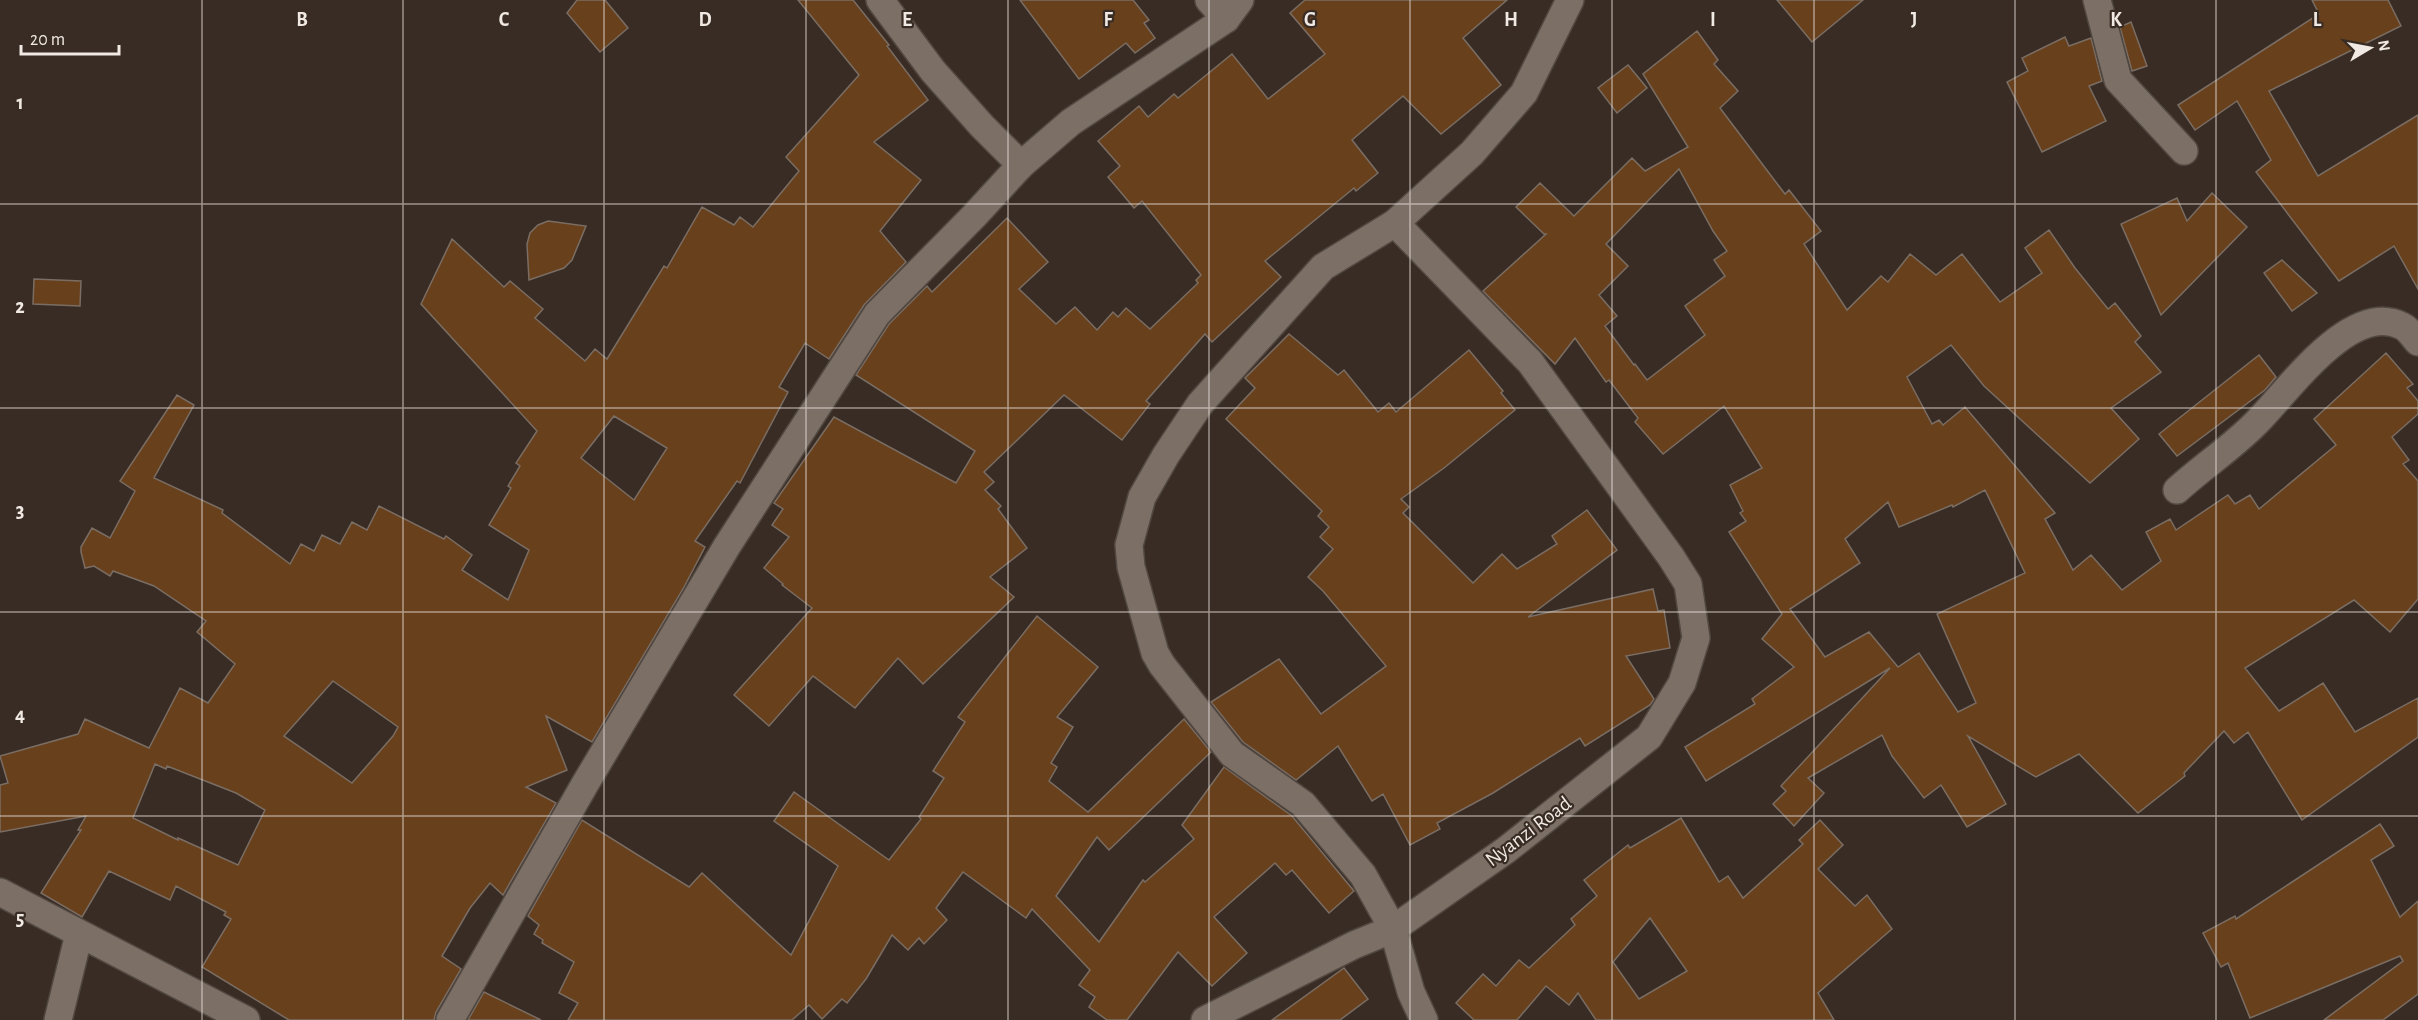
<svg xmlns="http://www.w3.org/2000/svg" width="2418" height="1020" font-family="'Alegreya Sans',sans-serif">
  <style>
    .building { fill: #69401c; stroke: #7a6d63; stroke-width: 1.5; fill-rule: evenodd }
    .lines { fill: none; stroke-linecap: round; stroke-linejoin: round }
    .minor-casing { stroke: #514841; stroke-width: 30 }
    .minor { stroke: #7c6f66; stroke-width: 27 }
    .grid { fill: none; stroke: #f1eae4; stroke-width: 1.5; stroke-opacity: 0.55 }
    .labels { text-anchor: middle; stroke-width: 4.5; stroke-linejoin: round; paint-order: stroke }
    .street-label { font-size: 21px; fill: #f1eae4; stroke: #382c24 }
    .grid-label { font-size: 20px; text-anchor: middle; font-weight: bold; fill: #f1eae4; stroke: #382c24; stroke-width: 4.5; stroke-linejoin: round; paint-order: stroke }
  </style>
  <rect width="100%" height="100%" fill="#382c24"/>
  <!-- building -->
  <g class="building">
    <path d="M577,0h28l23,28 -28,24 -33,-39z"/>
    <path d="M798,0h55l36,45 -2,1 41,54 -54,42 47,38 -41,51 26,31 -42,43 -35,54 -24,-16 -26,44 9,5 -48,91 -3,-2 -42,60 10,6 -22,42 -91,153 -46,-26 21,54 -41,17 30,16 -53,92 -13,-12 -20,25 -28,48 19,13 -25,43 -2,8h-145l-87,-53 29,-48 -7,-4 2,-3 -50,-26 -6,14 -61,-29 -27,46 -41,-24 40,-63h-3l8,-14 -86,16v-47l8,-2 -8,-27 78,-22 7,-15 64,29 31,-60 28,15 27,-39 -38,-32 9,-11 -52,-35 -41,-15 -3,5 -16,-10 -9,2 -4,-16v-5l11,-19 18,10 25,-47 -15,-10 57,-86 17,10 -40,73 69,32 -1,3 68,51 11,-20 13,7 8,-16 18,9 12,-22 15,8 12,-24 65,33 2,-3 26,19 -10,15 46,30 21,-50 -40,-25 22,-37 -3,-2 12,-20 -4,-3 21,-32 -116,-127 31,-65 52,48 6,-6 33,28 -8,9 50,43 10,-12 12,10 57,-93 3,2 35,-61 32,18 6,-8 13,10 46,-56 -13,-14 73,-82zM614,416l53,32 -33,52 -53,-42zM333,681l65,46 -5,9 -41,47 -68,-47zM155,764l11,5 1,-3 69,27 29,17 -27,55 -60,-27v2l-45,-22z"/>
    <path d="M1020,0h113l16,20 -5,3 11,15 -20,15 -9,-10 -47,36z"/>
    <path d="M1305,0h202l-44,38 38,47 -60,49 -38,-38 -51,44 26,33 -22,18 -2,-3 -89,73 16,16 -69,65 -7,-8 -59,67 4,3 -28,36 -58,-45 -80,77 10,10 -9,8 16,16 -3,3 29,39 -37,29 24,20 -91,87 -25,-26 -43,50 -42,-32 -44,50 -35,-31 78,-87 -30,-23 1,-1 -19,-16 25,-31 -17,-12 11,-16 -9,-6 60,-86 122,66 19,-32 -119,-76 33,-51 38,-38 5,6 75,-74 41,44 -29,27 37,35 19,-17 22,23 16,-18 5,5 8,-9 24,21 48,-46 -2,-3 5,-5 -59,-74 -8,7 -26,-31 12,-11 -22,-25 41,-35 9,11 26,-23 4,4 54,-44 36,45 57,-45 -35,-41z"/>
    <path d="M1777,0h86l-51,42z"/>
    <path d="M2312,0h76l13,26 -132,65 49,85 100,-61v174l-24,-43 -55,35 -83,-109 15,-12 -34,-59 -42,29 -17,-25 141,-91z"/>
    <path d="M2131,22l16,44 -15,5 -12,-44z"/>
    <path d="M1697,31l21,29 -4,4 24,27 -18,17 65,86 4,-4 32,41 -17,13 43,66 34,-34 7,6 22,-28 26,21 26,-21 38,48 42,-29 -17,-25 24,-18 26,38 33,41 7,-6 26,33 -6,6 26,30 -50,36 28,31 -49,44 -106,-97 -33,-41 -44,32 25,47 7,-4 4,5 22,-18 90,106 -10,6 28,51 18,-15 31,35 39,-29 -15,-29 24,-13 6,11 52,-35 7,9 15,-9 9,14 77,-64 -22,-26 72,-66 27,31 -6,4 11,13v13l-26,23 17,23 -6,4 15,17v118l-28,33 -36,-32 -109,68 34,43 44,-28 32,49 63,-34v39l-116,83 -54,-88 -14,11 -10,-12 -40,42 1,3 -47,37 -59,-59 -43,23 -68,-41 38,68 -39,23 -26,-42 -17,13 -32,-42 -10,-21 -74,43 16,15 -30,33 -21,-22 13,-13 -5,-5 109,-118 -184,113 -21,-34 70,-43 -3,-5 42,-32 -32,-28 20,-25 -53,-82 17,-11 -6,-8 3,-2 -13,-26 32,-17 -38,-62 -61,48 -28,-32 3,-4 -29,-38 -3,2 -31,-44 -20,26 -72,-73 63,-57h-2l-28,-27 24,-24 34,33 58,-58 13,13 43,-24 -45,-73zM1679,169l34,62 14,20 -13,9 11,16 -40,30 20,29 -58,45 -12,-16 -1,1 -29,-39 12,-10 -18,-21 29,-29 -22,-22zM1985,490l40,83 -88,41 39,89 -18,9 -39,-59 -21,14 -29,-35 -44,25 -35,-48 70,-46 -15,-24 43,-37 11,25 53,-22 1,2z"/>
    <path d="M2065,37l4,9 22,-8 11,43 -13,5 17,35 -64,31 -35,-70 21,-11 -6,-13z"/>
    <path d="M1628,65l19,23 -30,25 -19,-25z"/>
    <path d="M2212,193l35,34 -86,88 -40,-91 56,-26 10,23z"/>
    <path d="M548,221l38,5 -14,34 -8,8 -35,12 -2,-36 3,-11 8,-8z"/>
    <path d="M2282,260l35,33 -25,18 -28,-38z"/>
    <path d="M34,279l47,2 -1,25 -47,-2z"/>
    <path d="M1289,334l49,41 6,-5 34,42 11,-9 7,9 73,-62 34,41 -2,2 14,17 -71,58 -43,31 8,8 -6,6 70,70 29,-29 15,15 40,-25 -5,-8 35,-26 30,40 -89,67 125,-28 5,22 6,-1 6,38 -44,8 28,43 -4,6 -65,41 -5,-8 -87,55 -56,30 3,6 -30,16 -27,-51 -11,7 -34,-55 -42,34 -53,-38 -32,-40 68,-43 42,55 65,-48 -63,-75 -15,-14 25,-28 -13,-12 9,-10 -11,-11 4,-5 -96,-92 29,-31 -10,-10z"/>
    <path d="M2259,355l17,22 -11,13 -88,66 -18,-22z"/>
    <path d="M1037,616l61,51 -41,50 16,10 -22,36 6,4 -8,14 39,31 96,-93 27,33 -102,98 -12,-13 -41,59 43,46 44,-62 2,2 49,-43 -12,-14 42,-58 68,49 62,75 -25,22 -37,-43 -6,5 -11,-12 -61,54 33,36 -35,33 -34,-34 -51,68h-20l-18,-13 6,-10 -16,-12 11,-15 -58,-61 -6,9 -63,-46 -27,36 11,12 -23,24 -5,-6 -11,12 -16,-15 -26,44 -19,24 -5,-4 -20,20 -13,-14 -17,15h-224l10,-17 -19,-10 15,-31 -32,-19 1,-3 -9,-6 5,-9 -11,-9 54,-96 107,67 13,-14 89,82 47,-89 -64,-45 20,-29 95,68 32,-41 -2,-2 25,-39 -11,-7 32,-49 -7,-5z"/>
    <path d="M1681,818l38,64 9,-6 15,22 60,-54 -4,-4 21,-20 23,25 -25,24 37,37 12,-11 25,34 -74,64 16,27h-238l-18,-27 -9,12 -23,-19 -29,34h-43l-18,-17 27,-29 13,12 23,-26 10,8 46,-43 -4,-6 26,-23 -13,-16 44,-35 2,3zM1650,918l37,53 -48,28 -26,-37z"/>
    <path d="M2380,824l14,22 -23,14 29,57 18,-16v93l-35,26h-59l79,-59 -3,-5 -150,62 -22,-55 -7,4 -18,-34 32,-17 1,3z"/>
    <path d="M1344,968l24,31 -28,21h-68z"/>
    <path d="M484,992l57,28h-73z"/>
  </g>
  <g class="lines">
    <!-- minor casing -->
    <g class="minor-casing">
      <g id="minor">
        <path d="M880,0l53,71 49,55 39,39"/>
        <path d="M1209,0l17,19"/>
        <path d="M2097,0l21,80 66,71"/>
        <path d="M1395,223l135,139 141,195 17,27 8,54 -14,45 -33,54 -143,113 -113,79 18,63 13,28"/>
        <path d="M2177,490c26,-24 56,-43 81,-69 31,-31 93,-121 144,-95 7,3 11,11 16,16"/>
        <path d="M0,892l246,128"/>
        <path d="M58,1020l21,-86"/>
        <path d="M450,1020l135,-236 142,-238 150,-232 97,-98 47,-51 50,-43 155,-103 14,-19"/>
        <path d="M1205,1020l149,-75 39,-16 -30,-54 -60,-71 -71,-50 -70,-89 -7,-12 -24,-86 -2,-22 13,-48 24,-42 34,-51 123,-137 72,-44 77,-70 52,-60 46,-93"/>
      </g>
    </g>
    <!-- minor -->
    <use href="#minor" class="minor"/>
  </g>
  <!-- grid -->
  <path class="grid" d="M202,0v1020M403,0v1020M604,0v1020M806,0v1020M1008,0v1020M1209,0v1020M1410,0v1020M1612,0v1020M1814,0v1020M2015,0v1020M2216,0v1020M0,204h2418M0,408h2418M0,612h2418M0,816h2418"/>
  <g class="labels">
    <!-- street labels -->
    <g class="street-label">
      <text transform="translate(1528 831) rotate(-37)" y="7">Nyanzi Road</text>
    </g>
  </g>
  <g class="grid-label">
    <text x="302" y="26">B</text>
    <text x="504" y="26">C</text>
    <text x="705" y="26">D</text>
    <text x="907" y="26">E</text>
    <text x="1108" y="26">F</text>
    <text x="1310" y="26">G</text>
    <text x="1511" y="26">H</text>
    <text x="1713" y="26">I</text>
    <text x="1914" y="26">J</text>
    <text x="2116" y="26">K</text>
    <text x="2317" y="26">L</text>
    <text x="20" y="109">1</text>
    <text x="20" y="313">2</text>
    <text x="20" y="517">3</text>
    <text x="20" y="721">4</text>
    <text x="20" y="925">5</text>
  </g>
  <!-- north arrow -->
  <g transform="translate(2370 48) rotate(80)" stroke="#382c24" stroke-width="4.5" paint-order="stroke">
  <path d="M0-4.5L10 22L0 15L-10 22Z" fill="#f1eae4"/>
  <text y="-9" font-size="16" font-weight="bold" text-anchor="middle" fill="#f1eae4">N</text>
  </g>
  <!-- scale -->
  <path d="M21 45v9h98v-9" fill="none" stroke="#f1eae4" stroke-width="3"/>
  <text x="30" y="45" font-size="18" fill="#f1eae4" stroke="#382c24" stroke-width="4.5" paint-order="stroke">20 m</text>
</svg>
